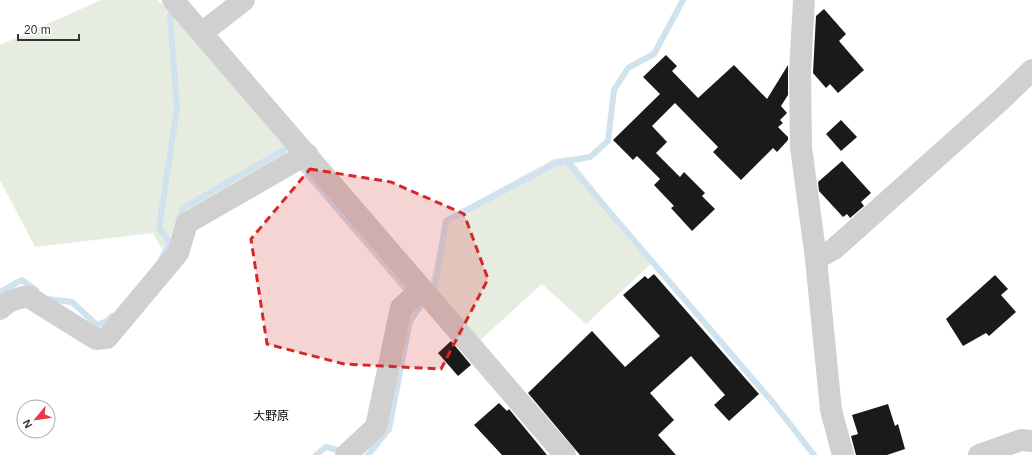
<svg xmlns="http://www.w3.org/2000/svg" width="1032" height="455" font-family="Helvetica,'Noto Sans JP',sans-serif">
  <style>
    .green { fill: #e6ecdf }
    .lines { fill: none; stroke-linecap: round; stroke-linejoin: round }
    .stream { stroke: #cfe2ee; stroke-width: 6 }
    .building { fill: #1a1a1a }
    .minor { stroke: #d0d0d0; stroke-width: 22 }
    .marked { fill: #d62828; fill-opacity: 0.2; stroke: #d62828; stroke-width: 3; stroke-dasharray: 8 5; stroke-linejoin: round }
    .labels { text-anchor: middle; stroke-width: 4; stroke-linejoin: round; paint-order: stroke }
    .neighbourhood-label { font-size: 12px; fill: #000; stroke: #fff }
  </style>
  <rect width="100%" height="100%" fill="#fff"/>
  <!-- green -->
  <g class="green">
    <path d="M101,0h57l132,151 -104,63 -24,35 -9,-16 -118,14 -35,-67v-135z"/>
    <path d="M569,157l84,105 -67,62 -44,-40 -65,59 -47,-56 14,-68 110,-60z"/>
  </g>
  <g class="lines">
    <!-- stream -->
    <g class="stream">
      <path d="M566,161l209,244 39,50"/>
      <path d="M303,169l102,119"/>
      <path d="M178,221l5,-13 101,-58"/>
      <path d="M162,257l8,-14 -11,-15 18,-120 -7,-93"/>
      <path d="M435,287l11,-66 110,-58 34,-6 18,-16 6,-51 14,-22 26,-14 29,-54"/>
      <path d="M0,292l22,-12 14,10"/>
      <path d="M48,299l24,3 25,23 10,-4 5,-5"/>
      <path d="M316,455l10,-8 11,3"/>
      <path d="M368,455l21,-26 21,-108 10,-14"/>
    </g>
  </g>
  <!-- building -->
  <g class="building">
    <path d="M824,9l22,25 -7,7 25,29 -26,23 -8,-9 -4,4 -13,-15 3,-57z"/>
    <path d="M666,55l11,11 -5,5 26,27 36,-33 33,34 21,-34v30l-7,11 6,7 -7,7 3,3 -5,4 10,10v3l-11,12 -4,-4 -32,32 -28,-28 5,-5 -43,-44 -23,23 15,16 -11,11 24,24 4,-5 21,21 -3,3 13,13 -23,22 -21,-23 3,-2 -20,-21 6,-6 -23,-23 -4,4 -20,-20 47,-46 -17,-17z"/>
    <path d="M841,120l16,17 -16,14 -15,-17z"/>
    <path d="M842,161l29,32 -10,9 3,4 -14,12 -3,-4 -4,3 -24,-26 -1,-9z"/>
    <path d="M654,274l105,120 -30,27 -15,-16 11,-10 -34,-39 -41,37 24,27 -16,15 18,20h-96l-52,-62 64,-62 33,36 35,-31 -37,-41 22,-19 3,3z"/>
    <path d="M995,275l13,14 -7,6 15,17 -27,24 -3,-3 -23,13 -17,-27z"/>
    <path d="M451,341l20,24 -13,11 -20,-23z"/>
    <path d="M499,403l8,8 2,-2 38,46h-45l-28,-30z"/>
    <path d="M888,404l7,22 3,-2 7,25 -18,6h-31l-5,-19 7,-2 -6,-19z"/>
  </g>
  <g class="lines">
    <!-- minor -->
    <g class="minor">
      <path d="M173,0l392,455"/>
      <path d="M804,0l-4,72 1,75 15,112 15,151 12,45"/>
      <path d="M202,33l42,-33"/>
      <path d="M816,259l18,-10 168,-150 30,-29"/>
      <path d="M0,309l10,-8 17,-5 69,43 11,-1 71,-85 9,-30 120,-69"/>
      <path d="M346,455l30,-28 25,-119 21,-19"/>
      <path d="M979,455l42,-15 11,1"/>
    </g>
  </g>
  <!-- marked area -->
  <path class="marked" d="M310,169l81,13 73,32 24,65 -47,90 -97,-5 -77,-20 -16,-105z"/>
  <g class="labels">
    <!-- neighbourhood labels -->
    <g class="neighbourhood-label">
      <text x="271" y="420">大野原</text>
    </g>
  </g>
  <!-- north arrow -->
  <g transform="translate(36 419) rotate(241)"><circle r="19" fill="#ffffff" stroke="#adadad"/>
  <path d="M0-3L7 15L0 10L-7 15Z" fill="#e63946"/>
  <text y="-6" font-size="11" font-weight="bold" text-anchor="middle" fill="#333333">N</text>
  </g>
  <!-- scale -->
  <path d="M18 34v6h61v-6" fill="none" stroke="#333333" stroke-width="2"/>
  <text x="24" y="34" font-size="12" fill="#333333" stroke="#ffffff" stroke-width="3" paint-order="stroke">20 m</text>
</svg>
